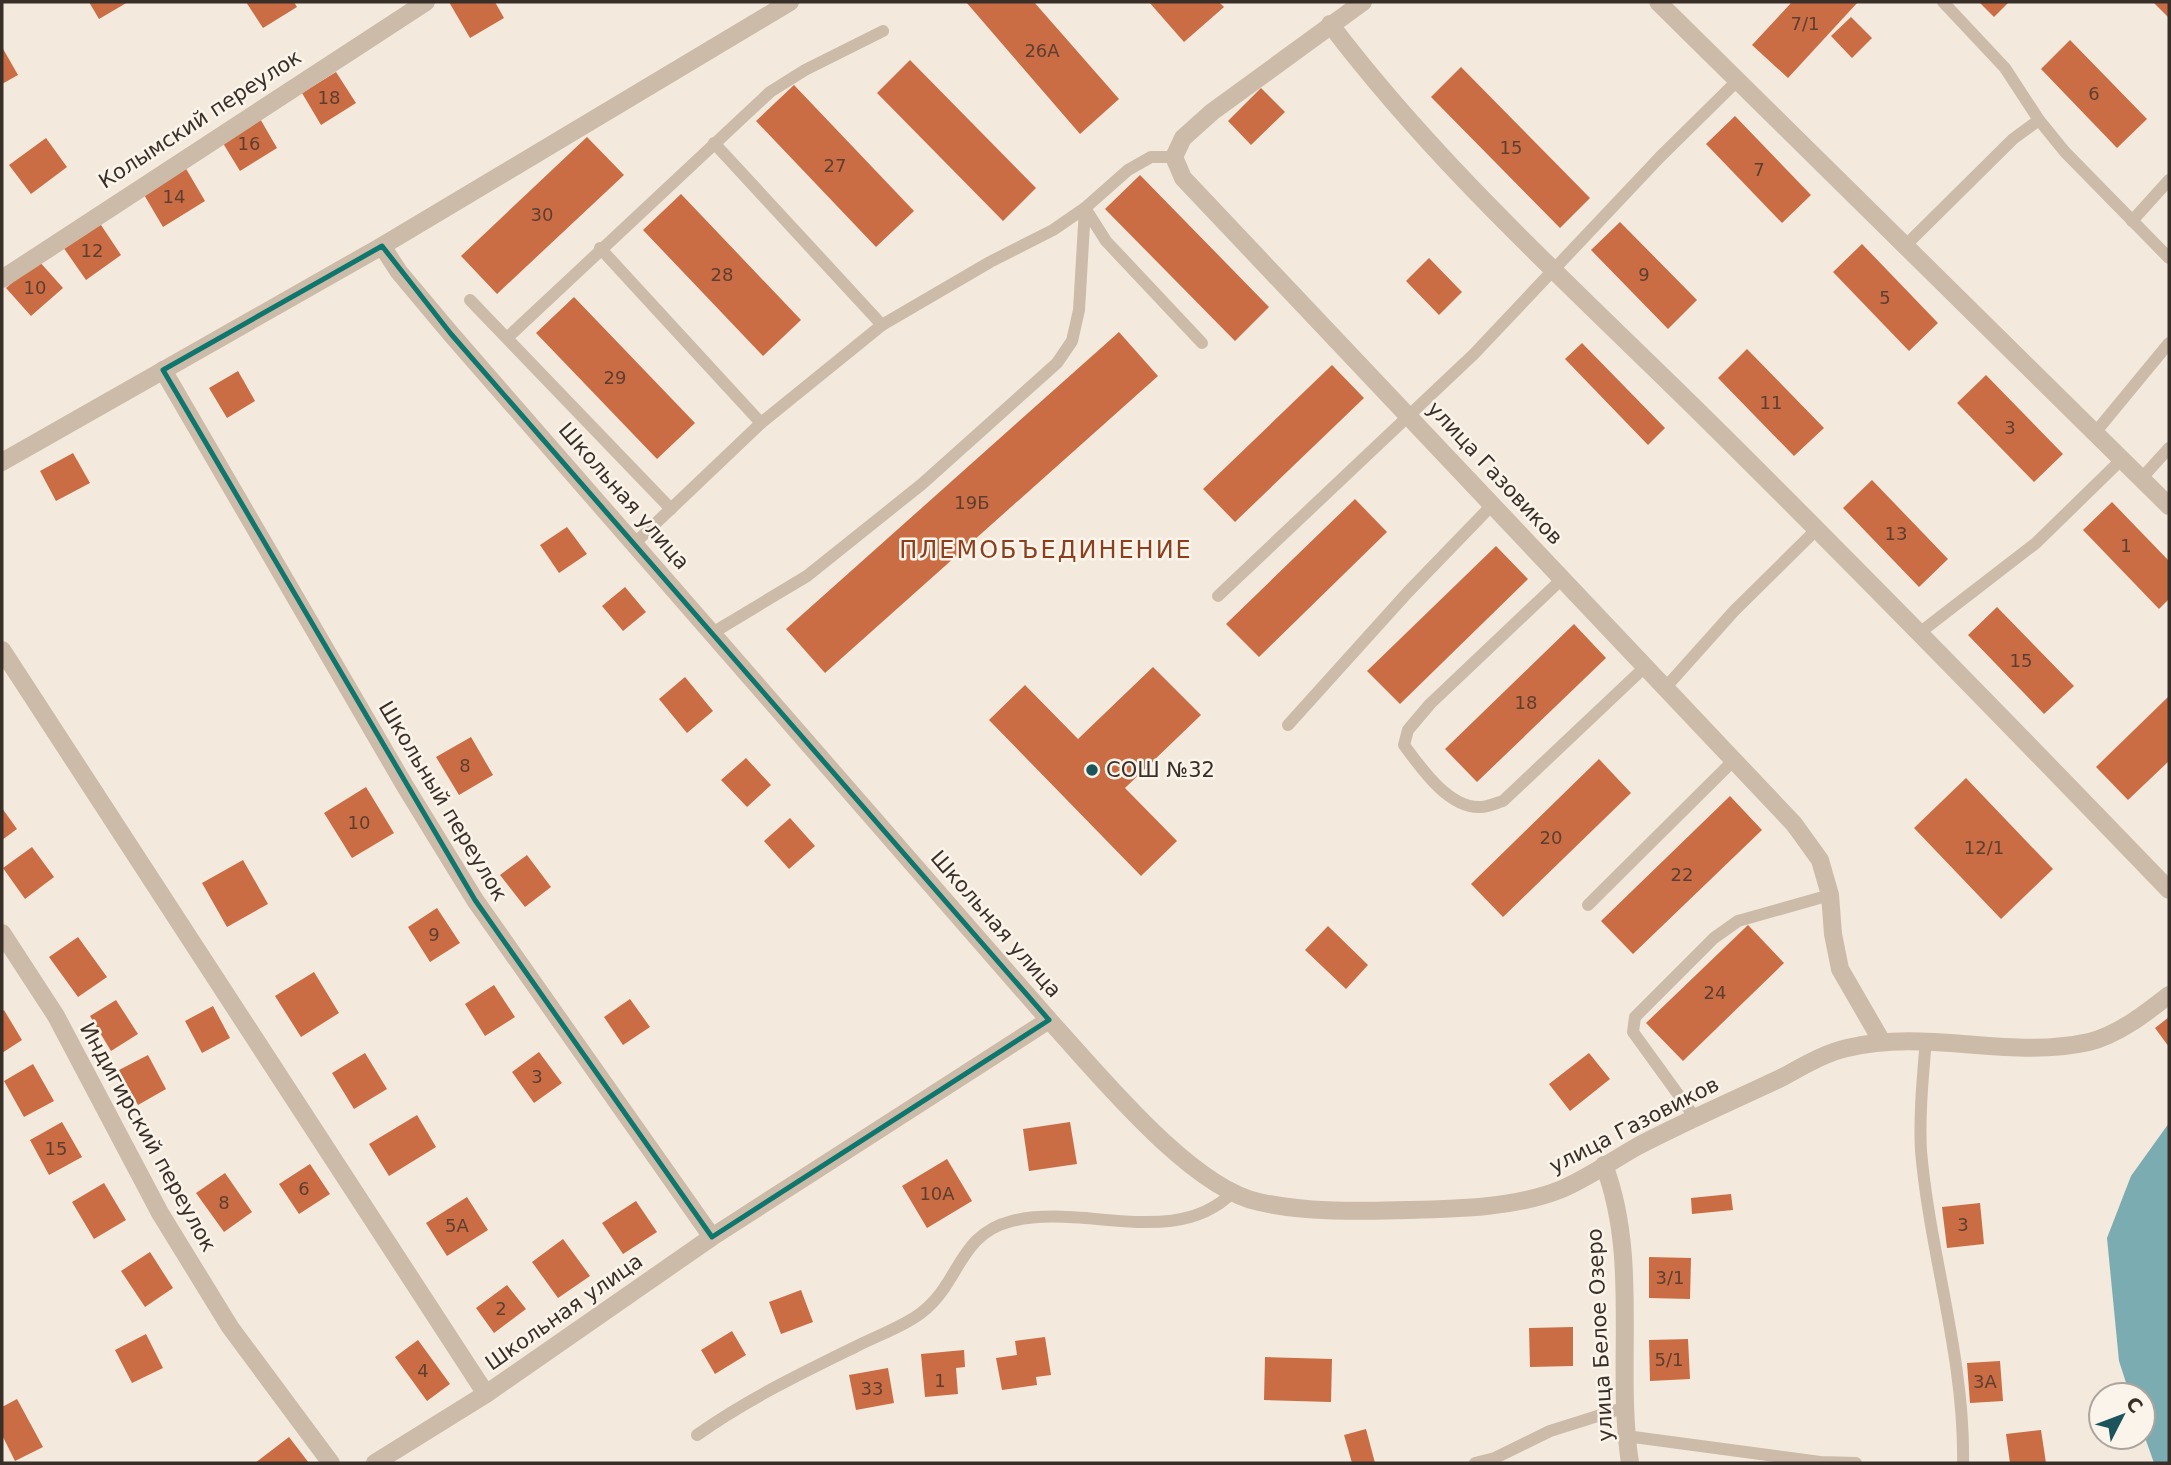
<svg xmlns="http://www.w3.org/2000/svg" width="2171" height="1465" font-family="'DejaVu Sans',sans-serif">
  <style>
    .water { fill: #7bacb2 }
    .building { fill: #ca6d44 }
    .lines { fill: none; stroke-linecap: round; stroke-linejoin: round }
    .service { stroke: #ccbba8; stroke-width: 12 }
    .minor { stroke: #ccbba8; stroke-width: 18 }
    .tertiary { stroke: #ccbba8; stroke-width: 18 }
    .marked { fill: none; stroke: #0f766e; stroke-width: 5; stroke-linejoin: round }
    .poi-dot { fill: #1c545c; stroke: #fbf4ea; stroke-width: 2.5 }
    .labels { text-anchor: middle; stroke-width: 5; stroke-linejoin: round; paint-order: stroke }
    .number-label { font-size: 18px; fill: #5d3e30 }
    .street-label { font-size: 21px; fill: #392f29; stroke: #fbf4ea }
    .poi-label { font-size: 21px; fill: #392f29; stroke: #fbf4ea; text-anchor: start }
    .quarter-label { font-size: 24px; letter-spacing: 2px; fill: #8b3f1e; stroke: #fbf4ea }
  </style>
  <rect width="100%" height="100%" fill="#f3eadd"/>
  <!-- water -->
  <path class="water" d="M2169,1123v340h-15l-11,-31v-37h-13l-11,-34 -12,-123 24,-62z"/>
  <!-- building -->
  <g class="building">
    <path d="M89,2h39l-29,17z"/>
    <path d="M246,2h48l3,5 -34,21z"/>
    <path d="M449,2h46l9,16 -34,20z"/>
    <path d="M966,2h68l85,97 -39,35z"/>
    <path d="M1149,2h70l5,5 -40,35z"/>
    <path d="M1792,2h66l-70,76 -36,-33z"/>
    <path d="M1979,2h30l-15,15z"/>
    <path d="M2153,2h16v16z"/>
    <path d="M1851,17l21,21 -20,20 -21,-22z"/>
    <path d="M2070,40l77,79 -30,29 -76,-79z"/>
    <path d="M2,47l16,28 -16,9z"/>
    <path d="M910,60l126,128 -33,33 -126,-128z"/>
    <path d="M1461,67l129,131 -30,30 -129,-131z"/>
    <path d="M336,72l20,31 -35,22 -19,-32z"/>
    <path d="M794,85l120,126 -38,36 -120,-126z"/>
    <path d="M1261,88l24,24 -34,33 -23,-24z"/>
    <path d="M1735,116l76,79 -29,28 -76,-79z"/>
    <path d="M259,117l18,31 -37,23 -19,-31z"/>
    <path d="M587,137l37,38 -127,119 -36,-38z"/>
    <path d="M46,138l21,29 -36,27 -22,-29z"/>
    <path d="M185,167l20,34 -42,26 -20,-34z"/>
    <path d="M1140,175l129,132 -34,34 -130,-132z"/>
    <path d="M681,194l120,126 -38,36 -120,-126z"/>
    <path d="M99,222l22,33 -35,25 -23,-33z"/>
    <path d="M1620,222l77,78 -29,29 -77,-79z"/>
    <path d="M1862,244l76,79 -29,28 -76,-79z"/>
    <path d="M1429,258l33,34 -23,23 -33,-34z"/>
    <path d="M38,260l25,28 -32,28 -25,-28z"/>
    <path d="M574,297l121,126 -38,36 -121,-126z"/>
    <path d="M1119,332l39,44 -333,297 -39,-44z"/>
    <path d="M1582,343l83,85 -17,17 -83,-86z"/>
    <path d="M1747,349l77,79 -30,28 -76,-78z"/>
    <path d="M1332,365l32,33 -129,124 -32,-33z"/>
    <path d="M238,371l17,30 -28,17 -18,-30z"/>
    <path d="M1986,375l77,79 -29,28 -77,-79z"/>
    <path d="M73,453l17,30 -34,18 -16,-30z"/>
    <path d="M1872,480l76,79 -29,28 -76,-79z"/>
    <path d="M1355,499l32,33 -128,125 -33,-33z"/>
    <path d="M2112,502l57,59v38l-10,10 -76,-79z"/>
    <path d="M567,527l20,27 -28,19 -19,-28z"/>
    <path d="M1496,546l32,33 -128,125 -33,-33z"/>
    <path d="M625,587l21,25 -23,19 -21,-25z"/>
    <path d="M1997,607l77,79 -30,28 -76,-79z"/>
    <path d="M1574,624l32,34 -129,124 -32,-33z"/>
    <path d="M1153,667l48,48 -76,73 52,53 -36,35 -152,-156 36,-35 53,54z"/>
    <path d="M685,677l28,34 -26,22 -28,-34z"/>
    <path d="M2169,696v65l-41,39 -32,-33z"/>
    <path d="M471,737l22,38 -34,20 -23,-38z"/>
    <path d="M746,758l25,27 -24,22 -26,-27z"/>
    <path d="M1599,759l32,34 -128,124 -32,-33z"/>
    <path d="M1966,778l87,91 -52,50 -87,-91z"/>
    <path d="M366,787l28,46 -42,25 -28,-45z"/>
    <path d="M1730,796l32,34 -129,124 -32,-33z"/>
    <path d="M2,808l15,21 -15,11z"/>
    <path d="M790,818l25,28 -26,23 -25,-28z"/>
    <path d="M32,847l22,30 -29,22 -22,-31z"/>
    <path d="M527,855l24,32 -26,20 -25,-32z"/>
    <path d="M243,860l25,44 -41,23 -25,-44z"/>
    <path d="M437,908l23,35 -30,19 -22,-35z"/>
    <path d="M1748,925l36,38 -101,98 -37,-38z"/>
    <path d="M1328,926l40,39 -22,24 -41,-39z"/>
    <path d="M78,937l29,40 -29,20 -29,-40z"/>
    <path d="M314,972l25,41 -38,24 -26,-41z"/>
    <path d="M494,985l21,32 -30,19 -20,-32z"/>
    <path d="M630,999l20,28 -27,18 -19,-28z"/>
    <path d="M116,1000l22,34 -27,17 -21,-35z"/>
    <path d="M213,1006l17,32 -28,15 -17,-32z"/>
    <path d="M4,1010l18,30 -20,13v-41z"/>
    <path d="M2169,1017v30l-14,-19z"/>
    <path d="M539,1052l23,31 -28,20 -22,-31z"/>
    <path d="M365,1053l22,36 -33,20 -22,-36z"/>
    <path d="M1589,1053l21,26 -40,32 -21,-27z"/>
    <path d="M148,1055l18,34 -28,16 -19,-35z"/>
    <path d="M33,1064l21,37 -30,16 -20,-36z"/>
    <path d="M417,1115l19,32 -47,29 -20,-32z"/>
    <path d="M62,1122l20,35 -33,18 -19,-35z"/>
    <path d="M1070,1122l7,42 -48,7 -6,-42z"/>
    <path d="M947,1159l25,42 -45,27 -25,-42z"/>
    <path d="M310,1164l20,30 -31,20 -20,-30z"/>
    <path d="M225,1173l27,39 -28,20 -28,-39z"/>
    <path d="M104,1183l22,37 -32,19 -22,-37z"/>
    <path d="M1731,1194l2,16 -41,4 -1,-16z"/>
    <path d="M467,1197l21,33 -41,26 -21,-33z"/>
    <path d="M636,1201l21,31 -34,22 -21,-31z"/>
    <path d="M1980,1203l4,41 -37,4 -5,-41z"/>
    <path d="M563,1239l27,37 -32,22 -26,-36z"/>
    <path d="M150,1252l23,36 -28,19 -24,-36z"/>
    <path d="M1649,1257l42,1 -1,41 -41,-1z"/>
    <path d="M507,1285l19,24 -32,24 -18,-25z"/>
    <path d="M801,1290l12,32 -32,12 -12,-32z"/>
    <path d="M1573,1327v39l-43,1 -1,-39z"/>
    <path d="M732,1331l14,24 -31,19 -14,-24z"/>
    <path d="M146,1334l17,34 -31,15 -17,-33z"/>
    <path d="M1045,1337l6,38 -15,2 1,8 -35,5 -6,-32 21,-3 -2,-14z"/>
    <path d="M1688,1339l2,40 -40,2 -1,-41z"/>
    <path d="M418,1340l32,44 -23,17 -32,-44z"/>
    <path d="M964,1350l1,17 -9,1 2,26 -33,3 -4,-43z"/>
    <path d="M1265,1357l67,2 -1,43 -67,-2z"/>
    <path d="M2000,1361l3,40 -33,2 -3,-40z"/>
    <path d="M888,1368l6,35 -38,7 -7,-35z"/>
    <path d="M17,1399l26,48 -28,14 -13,-26v-28z"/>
    <path d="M1366,1429l9,34h-23l-8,-28z"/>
    <path d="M2041,1430l5,33h-36l-4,-29z"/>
    <path d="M289,1437l20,26h-54z"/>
  </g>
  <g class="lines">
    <!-- service -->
    <g class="service">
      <path d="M1943,2l62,66 34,52 26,32 104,106"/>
      <path d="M714,143l168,182"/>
      <path d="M2132,221l37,-41"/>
      <path d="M1905,246l108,-107 26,-19"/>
      <path d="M600,248l161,175"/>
      <path d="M470,300l201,209"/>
      <path d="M507,338l263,-246 35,-22 78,-39"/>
      <path d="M2094,434l75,-91"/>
      <path d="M2141,479l28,-31"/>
      <path d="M635,543l126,-120 121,-98 108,-63 63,-32 32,-22 43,-38 23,-13h23"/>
      <path d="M1563,578l-133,126 -22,26 -4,15c17,23 45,64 77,62 7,0 15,-4 22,-6l143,-135"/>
      <path d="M1218,596l256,-242 186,-197 77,-76"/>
      <path d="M714,632l93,-56 115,-92 135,-121 15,-22 7,-31 6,-102 21,33 96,102"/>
      <path d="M1918,634l118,-91 85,-83"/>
      <path d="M1666,687l68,-76 82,-81"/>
      <path d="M1288,725l120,-133 85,-88"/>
      <path d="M1588,905l146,-145"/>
      <path d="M1926,1039c-3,37 -7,75 -5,112 9,104 44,207 42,312"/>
      <path d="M1696,1119l-63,-87 2,-15 79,-79 24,-17 92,-26"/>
      <path d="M697,1435c49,-35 103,-61 158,-88 21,-11 48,-20 66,-34 39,-29 37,-79 91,-92 71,-18 164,29 221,-29"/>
      <path d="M1626,1436l194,26 36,1"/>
      <path d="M1475,1463l20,-5 55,-27 73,-23"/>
    </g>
    <!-- minor -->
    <g class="minor">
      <path d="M1363,2l-151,110 -29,26 -9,19 9,21 611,646 26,36 10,35 3,39 7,35 41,71"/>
      <path d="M1658,2l511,504"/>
      <path d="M1330,24c106,140 238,259 363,382 161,159 319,321 476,484"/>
      <path d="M2,279l424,-277"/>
      <path d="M163,370l242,416 70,114 237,337"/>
      <path d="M2,462l380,-216 408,-244"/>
      <path d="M2,650l484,744"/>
      <path d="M2,933l54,83 104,197 70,114 101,136"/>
      <path d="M1604,1165c36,94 11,201 26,298"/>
      <path d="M375,1463l111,-69 226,-157 337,-217 -598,-686 -52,-62 -17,-26"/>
    </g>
    <!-- tertiary -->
    <path class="tertiary" d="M1049,1020c47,51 141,168 210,182 49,11 99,9 149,8 49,-1 107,-2 154,-21 26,-11 51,-29 76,-43 46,-24 94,-45 141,-67 21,-11 45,-26 68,-31 80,-20 161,12 242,-6 29,-7 57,-29 80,-47"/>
  </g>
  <!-- marked area -->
  <path class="marked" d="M382,246l69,88 598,686 -337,217 -237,-337 -312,-530z"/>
  <!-- markers -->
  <circle class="poi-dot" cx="1092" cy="770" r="7"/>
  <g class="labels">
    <!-- number labels -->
    <g class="number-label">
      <text x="1805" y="30">7/1</text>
      <text x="1042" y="57">26А</text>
      <text x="2094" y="100">6</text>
      <text x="329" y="104">18</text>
      <text x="249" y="150">16</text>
      <text x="1511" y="154">15</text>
      <text x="835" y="172">27</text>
      <text x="1759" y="176">7</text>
      <text x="174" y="203">14</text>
      <text x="542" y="221">30</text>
      <text x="92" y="257">12</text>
      <text x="722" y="281">28</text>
      <text x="1644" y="281">9</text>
      <text x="35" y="294">10</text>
      <text x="1885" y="304">5</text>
      <text x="615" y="384">29</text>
      <text x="1771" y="409">11</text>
      <text x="2010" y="434">3</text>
      <text x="972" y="509">19Б</text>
      <text x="1896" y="540">13</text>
      <text x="2126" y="552">1</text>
      <text x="2021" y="667">15</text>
      <text x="1526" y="709">18</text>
      <text x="465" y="772">8</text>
      <text x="359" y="829">10</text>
      <text x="1551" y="844">20</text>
      <text x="1984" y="854">12/1</text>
      <text x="1682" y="881">22</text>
      <text x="434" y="941">9</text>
      <text x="1715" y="999">24</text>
      <text x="537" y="1083">3</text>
      <text x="56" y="1155">15</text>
      <text x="304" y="1195">6</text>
      <text x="937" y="1200">10А</text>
      <text x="224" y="1209">8</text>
      <text x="1963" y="1231">3</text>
      <text x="457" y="1232">5А</text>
      <text x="1670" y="1284">3/1</text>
      <text x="501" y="1315">2</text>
      <text x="1669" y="1366">5/1</text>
      <text x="423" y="1377">4</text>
      <text x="940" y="1387">1</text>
      <text x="1985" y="1388">3А</text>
      <text x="872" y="1395">33</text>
    </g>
    <!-- street labels -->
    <g class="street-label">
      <text transform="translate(200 119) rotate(-33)" y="7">Колымский переулок</text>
      <text transform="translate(1495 473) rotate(47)" y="7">улица Газовиков</text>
      <text transform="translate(624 496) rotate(49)" y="7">Школьная улица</text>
      <text transform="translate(443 801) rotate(59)" y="7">Школьный переулок</text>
      <text transform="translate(996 924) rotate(49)" y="7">Школьная улица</text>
      <text transform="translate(1634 1125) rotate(-27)" y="7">улица Газовиков</text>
      <text transform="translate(148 1137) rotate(61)" y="7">Индигирский переулок</text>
      <text transform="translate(564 1312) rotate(-35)" y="7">Школьная улица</text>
      <text transform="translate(1600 1335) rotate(-93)" y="7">улица Белое Озеро</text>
    </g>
    <!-- poi labels -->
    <g class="poi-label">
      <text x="1106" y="777">СОШ №32</text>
    </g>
    <!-- quarter labels -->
    <g class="quarter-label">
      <text x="1046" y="558">ПЛЕМОБЪЕДИНЕНИЕ</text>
    </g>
  </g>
  <!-- border -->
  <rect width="2171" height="1465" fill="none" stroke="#392f29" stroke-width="7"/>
  <!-- north arrow -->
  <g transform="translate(2122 1416) rotate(48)"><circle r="33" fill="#fbf4ea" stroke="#ada59d" stroke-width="2"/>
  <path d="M0-5L12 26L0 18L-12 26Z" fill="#1c545c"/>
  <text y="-10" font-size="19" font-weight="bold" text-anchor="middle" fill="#392f29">С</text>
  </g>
</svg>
